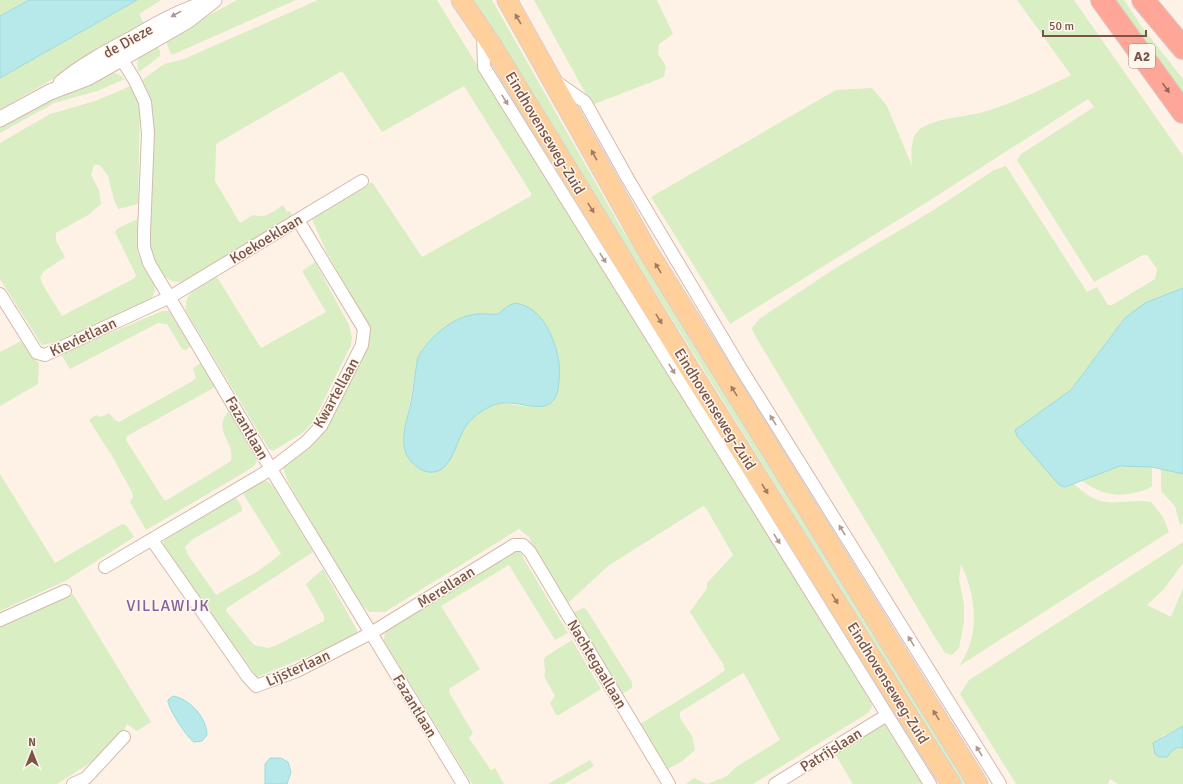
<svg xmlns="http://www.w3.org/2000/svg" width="1183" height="784" font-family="Signika,sans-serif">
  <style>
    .green { fill: #d9eec3; fill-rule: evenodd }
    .water { fill: #b8e9ea; stroke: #9ddadd }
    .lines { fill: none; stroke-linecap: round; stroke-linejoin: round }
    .minor-casing { stroke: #d4baad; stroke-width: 14 }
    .tertiary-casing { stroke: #d4baad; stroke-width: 17 }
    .primary-casing { stroke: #dacfcc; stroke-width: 21 }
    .motorway-casing { stroke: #dacfcc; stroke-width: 24 }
    .minor { stroke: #fff; stroke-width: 12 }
    .tertiary { stroke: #fff; stroke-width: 15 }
    .primary { stroke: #ffcf9c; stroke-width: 19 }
    .motorway { stroke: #fea798; stroke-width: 22 }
    .oneway { fill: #b09891 }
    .oneway2 { fill: #a37961 }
    .oneway3 { fill: #956558 }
    .labels { text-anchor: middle; stroke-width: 3; stroke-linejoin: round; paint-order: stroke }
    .shield { fill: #fff7ee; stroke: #a3857a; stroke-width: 1 }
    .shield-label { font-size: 14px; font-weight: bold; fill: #7b5448 }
    .street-label { font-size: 15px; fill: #7b5448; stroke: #fff7ee }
    .neighbourhood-label { font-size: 16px; letter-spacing: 1px; fill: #84639e; stroke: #fff7ee }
  </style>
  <rect width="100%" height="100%" fill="#fef2e6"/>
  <!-- green -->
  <g class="green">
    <path d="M0,0h29l-29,16z"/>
    <path d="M137,0h24l-22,14 6,11 3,1 -148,83v-31z"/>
    <path d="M237,0h59l-122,54h-3l-6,-15z"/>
    <path d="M318,0h119l172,280 261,418 2,9 -4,6 -115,71h-67l8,-6 13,6 20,-8 9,-9 44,-27 -35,-65 -2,-2 -63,39v6l12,18 3,14 -14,12 -13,7 -28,-45 70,-43 15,-11 -2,-6 -33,-52 17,-24v-5l26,-28 -27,-47 -3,-2 -95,60 -41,38 -33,-54 -5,-13 -10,-8 -134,83h-16c-25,-24 -45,-68 -63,-99 -8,-15 -20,-30 -23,-47l3,-5 30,-20 9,-12 41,-108 -39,-68 -15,-34 60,-37 50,75 109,-61v-3l-67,-107 -82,46 -40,-61 -126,73 -1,37 25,42 13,-8c16,3 17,-2 30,-10l4,7 3,-1 3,5 -108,65c-20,6 -29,-16 -35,-32l3,-136 -3,-17 -8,-16 22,-16 20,-5zM508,306l51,78 -3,12 -4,6c-9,2 -19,5 -28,4 -11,0 -21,-6 -33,-1 -9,5 -20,13 -26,22 -10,14 -11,37 -29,45l-32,-24v-14l14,-77 6,-10 69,-33h5z"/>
    <path d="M473,0h19l127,224 201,324 149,236h-7z"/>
    <path d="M534,0h123l16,34 -14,10 -1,10 8,12 -2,11 -72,28z"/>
    <path d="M1017,0h57l109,156v132l-9,3 -49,27 -54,72 -54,46 48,51 9,-3c8,7 16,14 27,17 14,4 34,-2 50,1l12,15 6,15 -210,134c22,-31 17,-70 2,-102l-2,15 5,25v18l-5,26 -7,7 -7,-2 -12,-19 -180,-302 -1,-4 7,-9 75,-50 98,-58 62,-41 12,-4 81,126 10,-5 11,18h4l43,-26 2,-10 -10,-14h-4l-49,27 -77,-122 4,-6 73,-47 -6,-8 -156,100 -202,125 -79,-127 185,-107 36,-2 15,18 25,60c-1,-12 -2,-29 8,-37 15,-11 45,-12 63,-17 31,-9 59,-23 88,-37z"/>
    <path d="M1115,0h9l18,27 41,52v18z"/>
    <path d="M157,44l3,7v5l-21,16c-6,-16 7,-21 18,-28z"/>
    <path d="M110,72l8,2 7,5 -28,12 -43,12 -54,30v-8l38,-21z"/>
    <path d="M131,86l9,19 -2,99 -20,5 -4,-9 -6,-24 -8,-11h-6l-3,10 8,15 2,14 -13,11 -32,18v8l9,16 -21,14 -4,6 4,10 18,29 73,-38 1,-3 -21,-43 3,-4 20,-9c-1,12 -3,25 1,37 8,24 30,31 2,52l-88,35 -11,2 -42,-66v-136l50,-29 45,-13z"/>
    <path d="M315,262l34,63 3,12 -1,8 -38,77 -9,10 -31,19 -4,-2 -11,-18 -72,-120c-3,-20 16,-26 31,-34l44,71 65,-36 -24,-41z"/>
    <path d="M162,311h7l22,35 -5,4 -4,-1 -15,-25 -9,-1 -88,46 -9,-15z"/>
    <path d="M21,341l11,16 7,6 -1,21 -38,22v-54z"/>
    <path d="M201,363l14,24 -88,49 -1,4 38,60h3l64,-39c4,-21 -20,-31 -2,-50l28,49 -3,6 -14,9 -94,55 -16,-28 3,-5 -1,-5 -20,-36 -23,-36 7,-5 5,2 8,-4 6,7 4,2 72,-40 5,-4 -3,-10z"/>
    <path d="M1133,465l19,2v19l-4,3c-28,9 -42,8 -66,-8 17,-8 32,-15 51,-16z"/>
    <path d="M1161,468l22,6v49l-3,2 -5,-19 -14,-15z"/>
    <path d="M0,474l55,89 67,-39 4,1 8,12 -69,44 -65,30z"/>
    <path d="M262,480l5,1 6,5 40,66 -86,56 -1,3 28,34 14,3 9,-3 47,-24v-5l-18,-32 17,-15 35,63v4l-101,41 -50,-68 -43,-64v-4l10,-8 61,-37 7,11v4l-49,28 -8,8 3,8 28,40 42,-24 23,-17 -39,-62z"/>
    <path d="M1183,542v21l-19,26 -17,16 24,12 12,-29v138l-22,11 6,20 7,-8 5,-2 4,1v36h-65l-8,-5 -2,5h-92l-56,-90 9,-14z"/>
    <path d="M518,549l50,84 -13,7 -46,-75 -68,41 39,63 -31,20 1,5 23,39 -4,5 22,32 4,-2 9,16h-32l-88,-143 1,-10 11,-9z"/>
    <path d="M73,594l78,128 -14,9 -10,-7 -3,6 -31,31 -36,23h-57v-158z"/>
    <path d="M583,608l3,1 46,73v6l-10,6 -50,-81z"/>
    <path d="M572,640l29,49 -42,26h-3l-6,-12 5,-7 -11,-20c3,-7 -2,-12 1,-19z"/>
    <path d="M884,724l39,60h-70l-18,-30z"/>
    <path d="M590,760l4,6 -30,18h-16z"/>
  </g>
  <!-- water -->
  <g class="water">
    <path d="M29,0h108l-137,78v-62z"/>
    <path d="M1183,288v186l-31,-7 -32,-1 -55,21 -6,-2 -42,-49 -2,-6 56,-40 54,-72 20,-15z"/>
    <path d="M515,303c14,2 26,12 32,24 9,17 14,34 12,53 -2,42 -32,21 -57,23 -10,1 -19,7 -27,13 -18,14 -18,42 -33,53 -5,4 -15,4 -20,1 -7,-3 -16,-13 -17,-20 -4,-16 3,-33 6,-48 3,-15 4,-30 7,-45 11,-19 35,-41 59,-43 7,-1 14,1 21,0l10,-8z"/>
    <path d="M173,696c17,3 34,22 34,39l-5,6 -8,1c-7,-4 -27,-35 -26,-42z"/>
    <path d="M1183,726v22l-4,-1 -5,2 -7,8h-8l-4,-3 -2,-11z"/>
    <path d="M270,758h11l7,4 3,10 -4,12h-22v-20z"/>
  </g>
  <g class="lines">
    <!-- minor casing -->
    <g class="minor-casing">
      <g id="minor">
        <path d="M483,34l1,33 446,717"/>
        <path d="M117,52l17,27 11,23 3,31 -4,100v14l5,16 122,206 192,315"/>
        <path d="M555,81l30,21 43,77 112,188 260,417"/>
        <path d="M0,294l37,59 8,2 125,-58 192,-116"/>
        <path d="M152,540l95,136 9,10 41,-15 74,-38 143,-88h9l7,7 139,232"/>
        <path d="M105,567l166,-98 35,-27 15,-16 41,-81 2,-16 -66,-109"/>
        <path d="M0,620l65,-29"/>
        <path d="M73,784l13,-6 38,-41"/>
        <path d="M775,784l112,-69"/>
      </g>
    </g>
    <!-- tertiary casing -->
    <g class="tertiary-casing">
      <g id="tertiary">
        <path d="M61,83c22,-18 46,-31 71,-44 23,-14 46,-27 72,-35"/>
        <path d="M0,119l50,-27 37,-14 34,-19 66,-38 27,-21"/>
      </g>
    </g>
    <!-- primary casing -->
    <g class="primary-casing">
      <g id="primary">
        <path d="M461,0l30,44 193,316 267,424"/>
        <path d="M507,0l139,248 332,536"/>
      </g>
    </g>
    <!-- motorway casing -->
    <g class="motorway-casing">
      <g id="motorway">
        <path d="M1102,0l81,112"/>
        <path d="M1143,0l40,48"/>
      </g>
    </g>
    <!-- minor -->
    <use href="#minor" class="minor"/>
    <!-- tertiary -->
    <use href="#tertiary" class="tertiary"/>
    <!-- primary -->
    <use href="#primary" class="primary"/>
    <!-- motorway -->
    <use href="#motorway" class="motorway"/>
  </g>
  <!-- one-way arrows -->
  <defs><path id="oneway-solid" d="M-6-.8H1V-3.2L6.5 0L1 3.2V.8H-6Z"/></defs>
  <g class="oneway">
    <use href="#oneway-solid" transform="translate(176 14) rotate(151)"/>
    <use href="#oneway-solid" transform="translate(505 100) rotate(58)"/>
    <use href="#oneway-solid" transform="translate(603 258) rotate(58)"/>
    <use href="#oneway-solid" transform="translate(672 369) rotate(58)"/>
    <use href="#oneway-solid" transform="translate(773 420) rotate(-122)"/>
    <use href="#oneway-solid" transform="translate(842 530) rotate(-122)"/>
    <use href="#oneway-solid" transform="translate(777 539) rotate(58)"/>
    <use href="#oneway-solid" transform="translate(911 641) rotate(-122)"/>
    <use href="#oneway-solid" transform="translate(979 751) rotate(-122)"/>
  </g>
  <g class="oneway2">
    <use href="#oneway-solid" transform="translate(518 19) rotate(-120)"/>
    <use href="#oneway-solid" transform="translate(594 155) rotate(-119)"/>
    <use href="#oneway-solid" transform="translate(591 208) rotate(58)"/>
    <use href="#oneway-solid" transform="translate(658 268) rotate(-121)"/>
    <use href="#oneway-solid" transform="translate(659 319) rotate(58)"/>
    <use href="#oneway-solid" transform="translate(734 391) rotate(-122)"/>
    <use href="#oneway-solid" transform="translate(765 489) rotate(58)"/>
    <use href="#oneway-solid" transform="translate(835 599) rotate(58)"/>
    <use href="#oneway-solid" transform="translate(936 715) rotate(-122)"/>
  </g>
  <use class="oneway3" href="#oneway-solid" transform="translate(1166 88) rotate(54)"/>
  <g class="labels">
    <!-- shield labels -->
    <rect class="shield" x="1129" y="44" width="26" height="24" rx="3"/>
    <g class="shield-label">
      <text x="1142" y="61">A2</text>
    </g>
    <!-- street labels -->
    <g class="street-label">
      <text transform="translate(128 41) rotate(-29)" y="5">de Dieze</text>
      <text transform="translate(545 133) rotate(59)" y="5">Eindhovenseweg-Zuid</text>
      <text transform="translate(266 239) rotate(-31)" y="5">Koekoeklaan</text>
      <text transform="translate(83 337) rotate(-25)" y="5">Kievietlaan</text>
      <text transform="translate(336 393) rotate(-61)" y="5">Kwartellaan</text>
      <text transform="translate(715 409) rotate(58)" y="5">Eindhovenseweg-Zuid</text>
      <text transform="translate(247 428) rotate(60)" y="5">Fazantlaan</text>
      <text transform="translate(446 587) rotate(-32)" y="5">Merellaan</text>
      <text transform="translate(597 664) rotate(59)" y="5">Nachtegaallaan</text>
      <text transform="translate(298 668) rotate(-24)" y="5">Lijsterlaan</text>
      <text transform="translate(888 683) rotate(58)" y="5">Eindhovenseweg-Zuid</text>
      <text transform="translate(415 706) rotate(59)" y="5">Fazantlaan</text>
      <text transform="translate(831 750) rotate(-32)" y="5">Patrijslaan</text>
    </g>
    <!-- neighbourhood labels -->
    <g class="neighbourhood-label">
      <text x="168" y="611">VILLAWIJK</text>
    </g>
  </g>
  <!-- north arrow -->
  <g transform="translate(32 752)" stroke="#fff7ee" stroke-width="3" paint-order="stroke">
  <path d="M0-3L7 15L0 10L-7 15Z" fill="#7b5448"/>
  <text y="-6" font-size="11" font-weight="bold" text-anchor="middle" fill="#7b5448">N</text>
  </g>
  <!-- scale -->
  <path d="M1043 30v6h103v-6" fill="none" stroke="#7b5448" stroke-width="2"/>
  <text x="1049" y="30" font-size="12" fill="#7b5448" stroke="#fff7ee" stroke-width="3" paint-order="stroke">50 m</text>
</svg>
